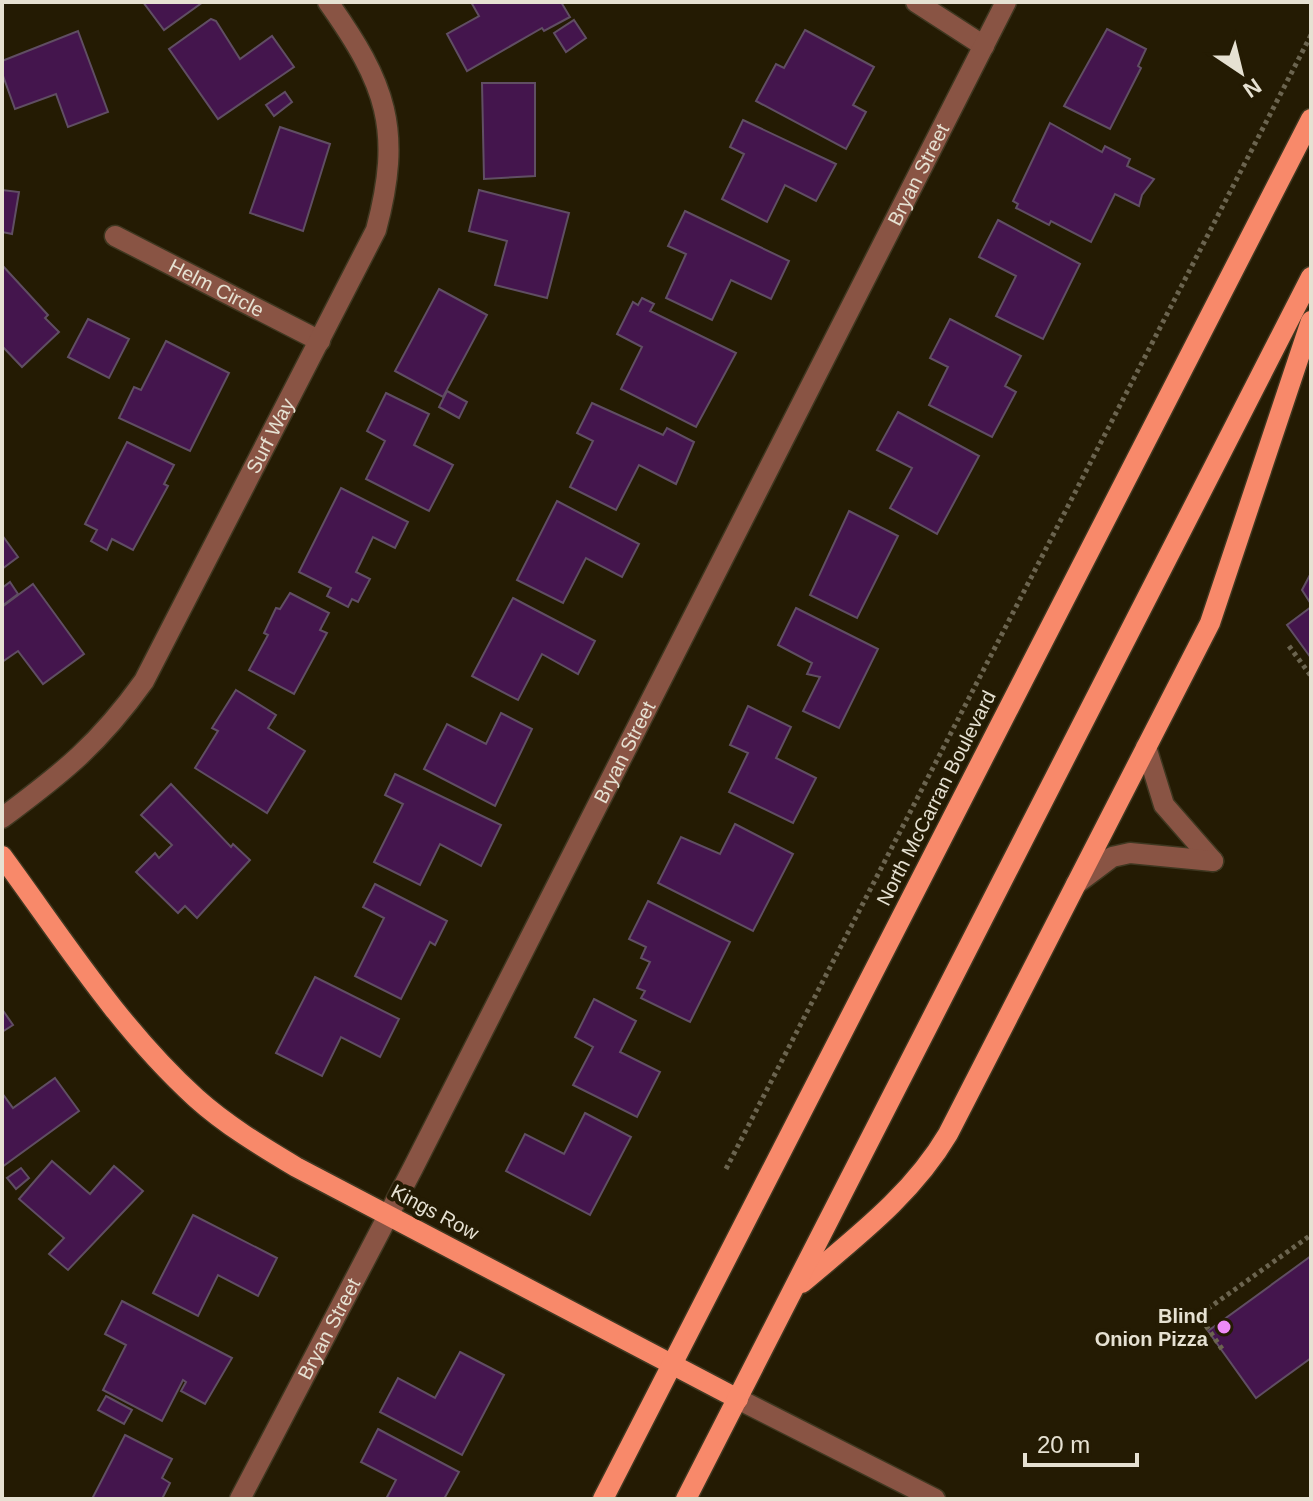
<svg xmlns="http://www.w3.org/2000/svg" width="1313" height="1501" font-family="Helvetica,sans-serif">
  <style>
    .building { fill: #44154d; stroke: #604e63; stroke-width: 2 }
    .lines { fill: none; stroke-linecap: round; stroke-linejoin: round }
    .minor-casing { stroke: #3f3720; stroke-width: 23 }
    .major-casing { stroke: #3f3720; stroke-width: 23 }
    .path { stroke: #6b644f; stroke-width: 5; stroke-dasharray: 4 4; stroke-linecap: butt }
    .minor { stroke: #895444; stroke-width: 20 }
    .major { stroke: #f8896a; stroke-width: 20 }
    .poi-dot { fill: #ee8bf8; stroke: #241b03; stroke-width: 3 }
    .labels { text-anchor: middle; stroke-width: 8; stroke-linejoin: round; paint-order: stroke }
    .street-label { font-size: 20px; fill: #e6e1d2; stroke: #241b03 }
    .poi-label { font-size: 20px; font-weight: bold; fill: #e6e1d2; stroke: #241b03; text-anchor: end }
  </style>
  <rect width="100%" height="100%" fill="#241b03"/>
  <!-- building -->
  <g class="building">
    <path d="M143,2h60l-39,28z"/>
    <path d="M471,2h90l9,15 -26,14 -2,-3 -75,43 -20,-37 32,-18z"/>
    <path d="M211,19l5,2 24,38 32,-23 22,31 -76,52 -49,-70z"/>
    <path d="M574,20l12,18 -20,14 -12,-19z"/>
    <path d="M1107,29l39,20 -8,17 3,2 -31,61 -46,-23z"/>
    <path d="M805,30l69,37 -21,38 13,7 -20,37 -90,-48 20,-37 8,4z"/>
    <path d="M78,31l30,81 -40,15 -12,-33 -41,15 -13,-36v-12z"/>
    <path d="M482,83h53v93l-51,3z"/>
    <path d="M285,92l7,10 -18,14 -8,-11z"/>
    <path d="M743,120l93,44 -20,37 -31,-16 -18,37 -45,-23 22,-45 -14,-7z"/>
    <path d="M1050,123l52,29 3,-6 25,13 -3,7 27,13 -12,16 -3,11 -24,-12 -24,48 -40,-21 -2,4 -33,-17 2,-4 -5,-3z"/>
    <path d="M280,127l50,17 -27,87 -53,-18z"/>
    <path d="M2,190l17,2 -7,42 -10,-2z"/>
    <path d="M479,190l90,23 -22,85 -52,-13 12,-44 -38,-10z"/>
    <path d="M685,211l104,50 -18,38 -40,-19 -19,40 -46,-22 20,-44 -18,-8z"/>
    <path d="M998,220l82,44 -37,75 -47,-23 20,-40 -37,-19z"/>
    <path d="M2,265l46,50 -3,3 14,14 -37,35 -20,-21z"/>
    <path d="M439,289l48,26 -44,82 -48,-26z"/>
    <path d="M642,298l12,6 -4,7 86,42 -40,74 -75,-38 21,-42 -25,-13 16,-32 5,3z"/>
    <path d="M88,319l41,20 -20,39 -41,-21z"/>
    <path d="M950,319l71,37 -16,30 11,6 -24,45 -63,-32 19,-38 -18,-9z"/>
    <path d="M166,341l63,32 -39,78 -71,-33 15,-31 7,3z"/>
    <path d="M447,391l20,11 -8,16 -20,-11z"/>
    <path d="M386,393l43,21 -15,31 39,20 -24,46 -63,-32 19,-38 -18,-10z"/>
    <path d="M592,403l71,32 4,-7 27,14 -18,42 -37,-19 -23,45 -46,-23 23,-46 -16,-8z"/>
    <path d="M898,412l81,44 -42,78 -47,-26 22,-40 -35,-18z"/>
    <path d="M127,442l47,23 -10,19 4,2 -35,64 -21,-11 -5,11 -16,-9 6,-11 -12,-6z"/>
    <path d="M341,488l67,34 -13,26 -22,-11 -17,35 14,7 -12,23 -6,-3 -4,8 -21,-11 4,-8 -32,-16z"/>
    <path d="M557,501l82,43 -17,33 -36,-19 -23,45 -46,-23z"/>
    <path d="M849,511l49,25 -41,82 -47,-23z"/>
    <path d="M2,535l16,22 -16,12z"/>
    <path d="M1311,573v31l-9,-14z"/>
    <path d="M10,582l8,12 -16,12v-18z"/>
    <path d="M33,584l51,70 -41,30 -25,-33 -16,11v-55z"/>
    <path d="M290,593l39,20 -9,17 7,3 -33,61 -45,-24 19,-35 -4,-2 12,-25 4,1z"/>
    <path d="M513,598l82,43 -17,33 -36,-20 -24,46 -46,-24z"/>
    <path d="M1311,607v51l-24,-33z"/>
    <path d="M796,608l82,41 -39,79 -36,-17 17,-34 -13,-3 5,-11 -34,-18z"/>
    <path d="M236,690l40,25 -8,13 37,23 -38,62 -72,-45 23,-37 -6,-3z"/>
    <path d="M748,706l43,21 -15,31 40,20 -23,45 -64,-31 19,-39 -18,-8z"/>
    <path d="M501,713l31,16 -37,77 -71,-37 23,-45 39,20z"/>
    <path d="M395,774l106,51 -20,41 -41,-22 -20,41 -46,-23 29,-58 -18,-9z"/>
    <path d="M171,784l60,63 2,-3 17,16 -53,58 -12,-12 -7,7 -42,-41 19,-19 4,5 13,-13 -31,-30z"/>
    <path d="M735,824l58,30 -40,77 -95,-48 23,-46 39,17z"/>
    <path d="M375,884l72,37 -12,24 -5,-3 -29,57 -46,-23 29,-58 -21,-11z"/>
    <path d="M648,901l82,41 -40,80 -49,-24 4,-7 -8,-3 13,-26 -9,-4 5,-11 -17,-8z"/>
    <path d="M315,977l84,42 -19,38 -39,-20 -19,39 -46,-23z"/>
    <path d="M594,999l42,22 -16,31 40,20 -23,45 -64,-32 20,-38 -18,-10z"/>
    <path d="M2,1009l11,16 -11,7z"/>
    <path d="M55,1078l24,33 -77,56v-74l11,15z"/>
    <path d="M585,1113l46,24 -41,78 -84,-44 19,-37 39,20z"/>
    <path d="M52,1161l38,33 24,-28 29,25 -75,79 -19,-16 15,-16 -45,-39z"/>
    <path d="M21,1168l8,10 -13,11 -9,-11z"/>
    <path d="M193,1215l84,43 -19,38 -40,-21 -20,41 -45,-23z"/>
    <path d="M1311,1256v102l-55,40 -48,-67z"/>
    <path d="M122,1301l110,57 -27,46 -24,-13 5,-9 -3,-2 -21,41 -59,-31 23,-45 -21,-11z"/>
    <path d="M460,1352l44,23 -42,80 -82,-43 18,-34 37,20z"/>
    <path d="M106,1396l26,14 -8,14 -26,-14z"/>
    <path d="M378,1429l81,43 -15,27h-58l10,-19 -35,-18z"/>
    <path d="M125,1435l47,24 -10,19 8,5 -8,16h-70z"/>
  </g>
  <g class="lines">
    <!-- minor casing -->
    <g class="minor-casing">
      <g id="minor">
        <path d="M916,2l68,44"/>
        <path id="s1" d="M115,236l205,105"/>
        <path d="M1146,747l18,58 49,56"/>
        <path id="s2" d="M2,818c62,-46 97,-74 142,-137l232,-451c27,-101 10,-146 -48,-228"/>
        <path d="M1076,884l36,-27 18,-4 83,8"/>
        <path d="M738,1399l197,100"/>
        <path id="s3" d="M240,1499l173,-331 593,-1166"/>
      </g>
    </g>
    <!-- major casing -->
    <g class="major-casing">
      <g id="major">
        <path d="M2,856c61,83 117,172 194,242 30,27 65,48 100,69l442,232"/>
        <path d="M802,1283c54,-46 110,-88 146,-149l262,-511 101,-302"/>
        <path d="M603,1499l708,-1380"/>
        <path d="M686,1499l625,-1222"/>
      </g>
    </g>
    <!-- path -->
    <g class="path">
      <path d="M1289,646l22,30"/>
      <path d="M726,1169l585,-1134"/>
      <path d="M1222,1349l-20,-29 4,-10 105,-75"/>
    </g>
    <!-- minor -->
    <use href="#minor" class="minor"/>
    <!-- major -->
    <use href="#major" class="major"/>
  </g>
  <!-- markers -->
  <circle class="poi-dot" cx="1224" cy="1327" r="8"/>
  <g class="labels">
    <!-- street labels -->
    <g class="street-label">
      <text dy="7" stroke="none"><textPath href="#s3" startOffset="1488">Bryan Street</textPath></text>
      <text dy="7" stroke="none"><textPath href="#s1" startOffset="114">Helm Circle</textPath></text>
      <text dy="7" stroke="none"><textPath href="#s2" startOffset="474">Surf Way</textPath></text>
      <text dy="7" stroke="none"><textPath href="#s3" startOffset="840">Bryan Street</textPath></text>
      <text transform="translate(936 798) rotate(-63)" y="7">North McCarran Boulevard</text>
      <text transform="translate(435 1212) rotate(28)" y="7">Kings Row</text>
      <text dy="7" stroke="none"><textPath href="#s3" startOffset="192">Bryan Street</textPath></text>
    </g>
    <!-- poi labels -->
    <g class="poi-label">
      <text x="1208" y="1323">Blind<tspan x="1208" dy="23">Onion Pizza</tspan></text>
    </g>
  </g>
  <!-- border -->
  <rect width="1313" height="1501" fill="none" stroke="#e6e1d2" stroke-width="8"/>
  <!-- north arrow -->
  <g transform="translate(1241 72) rotate(145)" stroke="#241b03" stroke-width="6" paint-order="stroke">
  <path d="M0-6L14 30L0 20L-14 30Z" fill="#e6e1d2"/>
  <text y="-12" font-size="22" font-weight="bold" text-anchor="middle" fill="#e6e1d2">N</text>
  </g>
  <!-- scale -->
  <path d="M1025 1453v12h112v-12" fill="none" stroke="#e6e1d2" stroke-width="4"/>
  <text x="1037" y="1453" font-size="24" fill="#e6e1d2" stroke="#241b03" stroke-width="6" paint-order="stroke">20 m</text>
</svg>
